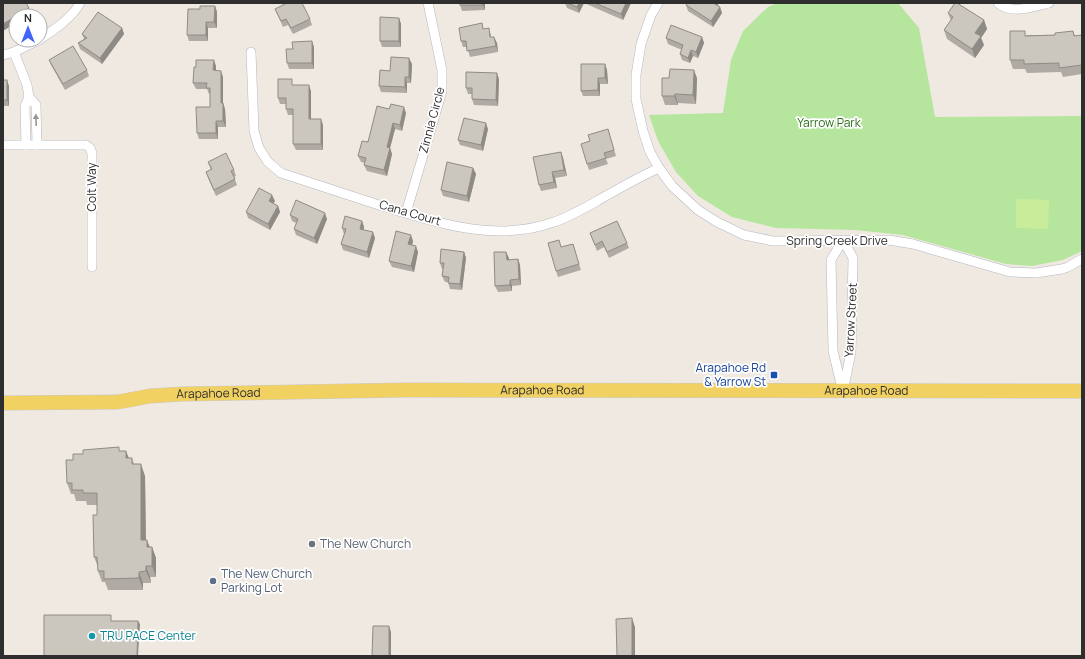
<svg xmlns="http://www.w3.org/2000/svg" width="1085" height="659" font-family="Manrope,sans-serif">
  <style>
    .green { fill: #b6e59e }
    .pitch { fill: #c9ec9a }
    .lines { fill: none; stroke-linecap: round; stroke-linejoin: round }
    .street-casing { stroke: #b4b7c1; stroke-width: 10 }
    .primary-casing { stroke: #c9c9c9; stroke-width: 15 }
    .street { stroke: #fff; stroke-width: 9 }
    .primary { stroke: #f2d163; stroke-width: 14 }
    .wall { fill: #afaba4 }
    .shaded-wall { fill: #8e8b86 }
    .building { fill: #cbc7bf; stroke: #8e8b86 }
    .oneway { fill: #969696 }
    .transit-dot { fill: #1a4fb4; stroke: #fff; stroke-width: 1.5 }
    .worship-dot { fill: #6b7280; stroke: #fff; stroke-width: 1.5 }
    .service-dot { fill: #5c6f8a; stroke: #fff; stroke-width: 1.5 }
    .culture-dot { fill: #0f9aa8; stroke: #fff; stroke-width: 1.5 }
    .labels { text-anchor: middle; stroke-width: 3.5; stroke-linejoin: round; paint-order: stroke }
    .street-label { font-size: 12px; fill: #2e2e2e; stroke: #fff }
    .park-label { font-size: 12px; fill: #2c6e1b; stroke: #fff }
    .transit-label { font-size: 12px; fill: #164399; stroke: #fff; text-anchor: end }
    .worship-label { font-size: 12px; fill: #5b616d; stroke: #fff; text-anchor: start }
    .service-label { font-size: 12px; fill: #4e5e75; stroke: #fff; text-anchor: start }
    .culture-label { font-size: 12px; fill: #0d838f; stroke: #fff; text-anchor: start }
  </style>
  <rect width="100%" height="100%" fill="#efe9e1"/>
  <!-- green -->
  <path class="green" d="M777,3h121l21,25 16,89 145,-1 2,-2v137l-19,9 -31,6 -26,-2 -103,-29 -48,-5 -79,-2 -44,-11 -34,-21 -22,-24 -18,-31 -9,-26 74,-2 8,-53 12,-29 25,-24z"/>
  <!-- pitch -->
  <path class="pitch" d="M1016,199l33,1 -1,29 -32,-1z"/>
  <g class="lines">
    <!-- street casing -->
    <g class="street-casing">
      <g id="street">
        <path d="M658,3l-7,12 -10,29 -5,31v24l7,32 7,21 9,16 13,18 26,24 19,12 27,13 29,6 116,-1 24,4 97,28 26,1 26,-4 6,-2 14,-8"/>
        <path d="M998,3c14,12 34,4 51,0"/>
        <path d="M40,39c14,-9 32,-21 40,-36"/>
        <path d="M14,52l13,33 2,12 7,8 1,40"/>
        <path d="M251,52l3,79 5,17 9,14 13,11c34,11 67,22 101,33 57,17 113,37 172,16 15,-5 29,-13 43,-21 21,-12 40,-23 62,-33"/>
        <path d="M3,55l11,-3 25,-12"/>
        <path d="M3,145h83l4,3 2,5v114"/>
        <path d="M26,145l-1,-39 4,-9"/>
        <path d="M406,213l36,-122v-21l-14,-67"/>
        <path d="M843,240l10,18 -2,94 -8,40 -10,-41 -2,-91z"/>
      </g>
    </g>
    <!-- primary casing -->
    <g class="primary-casing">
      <g id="primary">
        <path id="s1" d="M3,403l115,-1 32,-6 32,-2 223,-4 677,1"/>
      </g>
    </g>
    <!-- street -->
    <use href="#street" class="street"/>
    <!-- primary -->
    <use href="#primary" class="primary"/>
  </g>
  <!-- wall -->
  <g class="wall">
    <path d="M485,3v7l-23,1 -2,-6z"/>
    <path d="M565,3h19l-5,10 -12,-5z"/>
    <path d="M584,3h47l-8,17z"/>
    <path d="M686,5h31l3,2 2,6 -9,14 -25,-16z"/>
    <path d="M215,6l2,6v16h-9v13h-19l-2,-6 13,-26z"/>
    <path d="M275,9l35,10 2,6 -19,9 -5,-9 -5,2z"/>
    <path d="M948,13l36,7 3,9 -6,9 3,7 -9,13 -28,-19 -3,-9 7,-9z"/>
    <path d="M399,18l2,6v23h-19l-2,-6z"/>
    <path d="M122,28l2,6 -22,30 -22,-15 -2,-6 6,-4 -2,-5z"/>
    <path d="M485,29l6,5v3l6,6 1,9 -28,5 -3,-10h-4l-2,-6z"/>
    <path d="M1073,31l2,5 7,-1v39l-19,3 -2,-5 -34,1 -2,-4h-12l-3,-9 17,-25h28z"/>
    <path d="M702,37l2,6 -6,15 -5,-2 -3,7 -8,-3 -2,-6 2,-4 -14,-6 -2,-6z"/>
    <path d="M314,47v22h-25l-2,-6 6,-14z"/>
    <path d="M49,60l38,10 2,6 -24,14 -14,-25z"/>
    <path d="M412,64l-1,19h-4v10l-26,-1 -2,-6 11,-15z"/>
    <path d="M605,64l2,6 1,14h-8v12h-17l-2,-5z"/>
    <path d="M216,66v4l7,7v26l2,6 1,18h-8v12h-19l-2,-6 13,-26v-13h-1l-2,-5h-11l-3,-6 3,-16z"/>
    <path d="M697,78l-1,26 -18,-1v2h-13l-3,-9z"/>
    <path d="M499,79l-1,27 -24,-1 -2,-6v-5h-4l-2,-6z"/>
    <path d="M3,80l6,6v20h-6z"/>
    <path d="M294,85l17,6v28l12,6v25h-27l-3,-6v-29h-5l-2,-6v-5h-6l-2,-6z"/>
    <path d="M389,109l17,4 -4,18 -7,-2 -5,19 2,6 -5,22 -20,-5 -3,-6 1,-2 -4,-1 -3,-6z"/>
    <path d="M488,129l-5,22 -23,-6 -2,-5z"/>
    <path d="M608,129l8,27 -10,3 2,5 -19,6 -2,-6 3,-23z"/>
    <path d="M561,152l2,6 4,18 -12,2 2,10 -16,3 -2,-6z"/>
    <path d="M208,162l26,8 2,6 -2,1 3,8 -21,11 -8,-18 -2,-6 5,-2z"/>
    <path d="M473,168l3,6 -7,28 -26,-6 -2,-6z"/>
    <path d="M275,201l-2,2 5,3 2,6 -10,18 -22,-12 -2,-6z"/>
    <path d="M290,215l37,4 -10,25 -21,-9 -2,-6 2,-6 -4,-2z"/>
    <path d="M362,221l2,6v3l11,8 -6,20 -26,-8 -2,-6 3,-10 -2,-6z"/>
    <path d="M590,233l37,10 2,5 -20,10 -5,-11 -7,4z"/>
    <path d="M413,241l-1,4 6,7 -4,20 -22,-5 -3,-6z"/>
    <path d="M573,244l8,26 -23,7 -2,-6 5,-24z"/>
    <path d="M464,252l2,6 -4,32 -12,-1 -2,-7h-3l-3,-6 1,-7h-1l-2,-6z"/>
    <path d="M506,252l3,8 9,-1 2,6 1,20 -9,1v5l-14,1 -3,-6z"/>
    <path d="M120,451h6l3,7h3l2,6 11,12 1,64 4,7h2l4,11v19h-6l1,6h-8v7h-35l-3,-8h-3l-4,-11v-4l-4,-10 3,-42v-10h-10l-1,-4h-10l-2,-7h-3l-4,-11 6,-23 10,-6z"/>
  </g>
  <!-- shaded-wall -->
  <g class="shaded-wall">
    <path d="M483,3h2v7l-2,-5z"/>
    <path d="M579,3h5l-5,10 -2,-6z"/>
    <path d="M626,3h5l-8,17 -2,-6z"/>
    <path d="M713,3h6l-4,6z"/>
    <path d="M215,6l2,6v16l-3,-6z"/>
    <path d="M720,7l2,6 -9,14 -2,-6z"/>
    <path d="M29,8l2,5 -4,3h-11v7l-13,8v-7z"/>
    <path d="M399,18l2,6v23l-2,-6z"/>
    <path d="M984,20l3,9 -6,9 3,7 -9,13 -3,-9 3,-16z"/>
    <path d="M206,22l2,6v13l-2,-6z"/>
    <path d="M122,28l2,6 -22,30 -2,-6z"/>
    <path d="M494,37l3,6 1,9 -2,-6z"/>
    <path d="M702,37l2,6 -6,15 -2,-6z"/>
    <path d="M312,41l2,6v22l-2,-6z"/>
    <path d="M691,50l2,6 -3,7 -2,-5z"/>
    <path d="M409,58l3,6 -1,19 -2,-6z"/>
    <path d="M214,60l2,6v10l-3,-6z"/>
    <path d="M605,64l2,6 1,14 -3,-6z"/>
    <path d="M694,70l3,8 -1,26 -3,-9z"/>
    <path d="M221,71l2,6v32l-2,-6z"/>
    <path d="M497,73l2,6 -1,27 -2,-6z"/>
    <path d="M405,77l2,6v10l-2,-6z"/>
    <path d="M598,78l2,6v12l-2,-6z"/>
    <path d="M7,80l2,6v20l-2,-6z"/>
    <path d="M309,85l2,6v34l-2,-6z"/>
    <path d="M675,94l3,9v2l-4,-9z"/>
    <path d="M223,103l2,6 1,18 -3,-6z"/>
    <path d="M404,107l2,6 -4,18 -2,-6z"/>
    <path d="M321,119l2,6v25l-2,-6z"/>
    <path d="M216,121l2,6v12l-2,-6z"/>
    <path d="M393,123l2,6 -5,19 2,6 -5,22 -3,-6 3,-23z"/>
    <path d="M486,123l2,6 -5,22 -2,-6z"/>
    <path d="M561,152l2,6 4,18 -3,-6z"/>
    <path d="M473,168l3,6 -7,28 -2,-6z"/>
    <path d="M552,172l3,6 2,10 -3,-6z"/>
    <path d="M272,195l3,6 -4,6 -2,-6z"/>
    <path d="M278,206l2,6 -10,18 -2,-6z"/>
    <path d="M325,213l2,6 -10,25 -3,-6z"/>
    <path d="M362,221l2,6 -2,8 -2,-6z"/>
    <path d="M373,232l2,6 -6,20 -2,-6z"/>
    <path d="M411,235l2,6 -2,9 -3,-6z"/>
    <path d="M416,246l2,6 -4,20 -3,-6z"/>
    <path d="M464,252l2,6 -4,32 -2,-6z"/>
    <path d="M506,252l3,6v8l-2,-6z"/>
    <path d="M518,259l2,6 1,20 -2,-6z"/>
    <path d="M510,280l2,6v5l-2,-6z"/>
    <path d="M126,451l4,11 -4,-4z"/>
    <path d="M141,464l4,12 1,75 -5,-11z"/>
    <path d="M147,540l4,11 -4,-4z"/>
    <path d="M152,547l4,11v19l-4,-11z"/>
    <path d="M146,566l4,11 1,6 -5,-12z"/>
    <path d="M139,572l4,11v7l-4,-12z"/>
    <path d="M632,618l3,9v29h-3z"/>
    <path d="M138,621l2,3 -2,32h-1z"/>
    <path d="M389,626l2,6v24h-2z"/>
  </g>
  <!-- building -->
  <g class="building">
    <path d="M3,3h23l3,5 -26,16z"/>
    <path d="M287,3h15l8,16 -19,9 -5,-9 -5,2 -6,-12z"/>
    <rect x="460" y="3" width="23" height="2"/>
    <path d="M567,3h12l-2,4z"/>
    <path d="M595,3h31l-5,11z"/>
    <path d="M687,3h26l7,4 -9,14 -25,-16z"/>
    <path d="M955,3h2l27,17 -9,13 6,3 -9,13 -28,-19 9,-13 -5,-4z"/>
    <path d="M200,6h15l-1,16h-8v13h-19l1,-26h12z"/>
    <path d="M98,12l24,16 -22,30 -22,-15 9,-5 -5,-4z"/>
    <path d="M380,17l19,1v23h-19z"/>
    <path d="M482,23l1,6 6,-1 1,9h4l2,9 -29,5 -1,-10h-5l-2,-13z"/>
    <path d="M671,25l31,12 -6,15 -5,-2 -3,8 -8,-4 3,-9 -17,-7z"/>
    <path d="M1010,31h15v5l30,-1v-2l18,-2 1,5 8,-1v30l-23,3v-5l-35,1v-4h-14z"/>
    <path d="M312,41v22h-25l-1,-14h7l-1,-7z"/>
    <path d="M73,46l14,24 -24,14 -14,-24z"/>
    <path d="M391,57l18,1v19h-4v10l-26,-1 1,-16 10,1z"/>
    <path d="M196,60h18l-1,10 8,1v32h2v18h-7v12h-19l-1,-26h14v-19h-4l1,-5h-14l1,-16h2z"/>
    <path d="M581,64h24v14h-7v12l-17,1z"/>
    <path d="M670,69l24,1 -1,25 -18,-1 -1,2h-12v-18h7z"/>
    <path d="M466,72l31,1 -1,27 -24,-1v-11h-6z"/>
    <path d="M278,79h14v6h17v34h12v25h-28v-35h-7v-11h-8z"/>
    <rect x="3" y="80" width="4" height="20"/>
    <path d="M391,104l13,3 -4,18 -7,-2 -6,24 3,1 -6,22 -20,-5 2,-7 -8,-2 4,-15 6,1 9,-36 12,3z"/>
    <path d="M464,118l22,5 -5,22 -23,-5z"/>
    <path d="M608,129l6,21 -10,3 2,5 -19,6 -6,-20 9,-3 -2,-6z"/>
    <path d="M561,152l3,18 -12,2 2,10 -15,3 -6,-28z"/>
    <path d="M226,153l8,17 -3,1 4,8 -21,11 -8,-18 6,-3 -4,-7z"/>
    <path d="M447,162l26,6 -6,28 -26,-6z"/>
    <path d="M259,188l13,7 -3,6 9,5 -10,18 -22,-12z"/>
    <path d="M296,200l29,13 -11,25 -20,-9 4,-10 -8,-4z"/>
    <path d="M345,216l17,5 -2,8 13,3 -6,20 -26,-8 5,-15 -4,-1z"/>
    <path d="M617,221l10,22 -20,9 -5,-11 -7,4 -5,-12z"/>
    <path d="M396,231l15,4 -3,9 8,2 -5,20 -22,-5z"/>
    <path d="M559,240l2,7 12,-3 6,20 -23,7 -8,-28z"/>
    <path d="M441,249l23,3 -4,32 -12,-1 1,-6 -7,-1 2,-13h-4z"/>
    <path d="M494,252h12l1,8 11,-1 1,20 -9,1v5l-15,1z"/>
    <path d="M119,447v4h7v7h6v6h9v76h6v7h5v19h-6v5l-7,1v6l-35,1v-8h-6l-1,-14h-3l-1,-42h4v-22h-14v-3h-11v-7h-5l-1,-23h7v-6h10v-4z"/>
    <path d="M44,615h67v6h27l-1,35h-93z"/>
    <path d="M632,618v38h-15l-1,-37z"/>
    <path d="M373,626h16v30h-17z"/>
  </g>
  <!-- one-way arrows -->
  <defs><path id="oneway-solid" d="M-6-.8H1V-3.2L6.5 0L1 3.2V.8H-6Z"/></defs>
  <use class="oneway" href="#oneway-solid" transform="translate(36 120) rotate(-92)"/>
  <!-- markers -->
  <rect class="transit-dot" x="770" y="371" width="8" height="8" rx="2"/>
  <circle class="worship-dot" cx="312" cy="544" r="4"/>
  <circle class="service-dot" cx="213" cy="581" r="4"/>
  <circle class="culture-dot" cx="92" cy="636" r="4"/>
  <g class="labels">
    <!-- street labels -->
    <g class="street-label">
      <text transform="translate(432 120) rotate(-75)" y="4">Zinnia Circle</text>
      <text transform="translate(92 187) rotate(-90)" y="4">Colt Way</text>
      <text transform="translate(410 213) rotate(16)" y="4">Cana Court</text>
      <text x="837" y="245">Spring Creek Drive</text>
      <text transform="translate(851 320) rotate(-87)" y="4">Yarrow Street</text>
      <text dy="4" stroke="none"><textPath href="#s1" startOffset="540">Arapahoe Road</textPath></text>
      <text dy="4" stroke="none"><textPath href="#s1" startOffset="864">Arapahoe Road</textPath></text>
      <text dy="4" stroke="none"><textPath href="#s1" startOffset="216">Arapahoe Road</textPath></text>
    </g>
    <!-- park labels -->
    <g class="park-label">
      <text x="829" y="127">Yarrow Park</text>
    </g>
    <!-- transit labels -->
    <g class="transit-label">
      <text x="766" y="372">Arapahoe Rd<tspan x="766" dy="14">&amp; Yarrow St</tspan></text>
    </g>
    <!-- worship labels -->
    <g class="worship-label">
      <text x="320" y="548">The New Church</text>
    </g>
    <!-- service labels -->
    <g class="service-label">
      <text x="221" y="578">The New Church<tspan x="221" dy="14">Parking Lot</tspan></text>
    </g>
    <!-- culture labels -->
    <g class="culture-label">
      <text x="100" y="640">TRU PACE Center</text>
    </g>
  </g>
  <!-- border -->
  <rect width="1085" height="659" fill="none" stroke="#2e2e2e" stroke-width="8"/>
  <!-- north arrow -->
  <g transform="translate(28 28)"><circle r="19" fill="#ffffff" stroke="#ababab"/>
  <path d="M0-3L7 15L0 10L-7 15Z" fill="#4264fb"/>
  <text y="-6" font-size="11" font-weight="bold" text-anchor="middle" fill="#2e2e2e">N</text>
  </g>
</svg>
